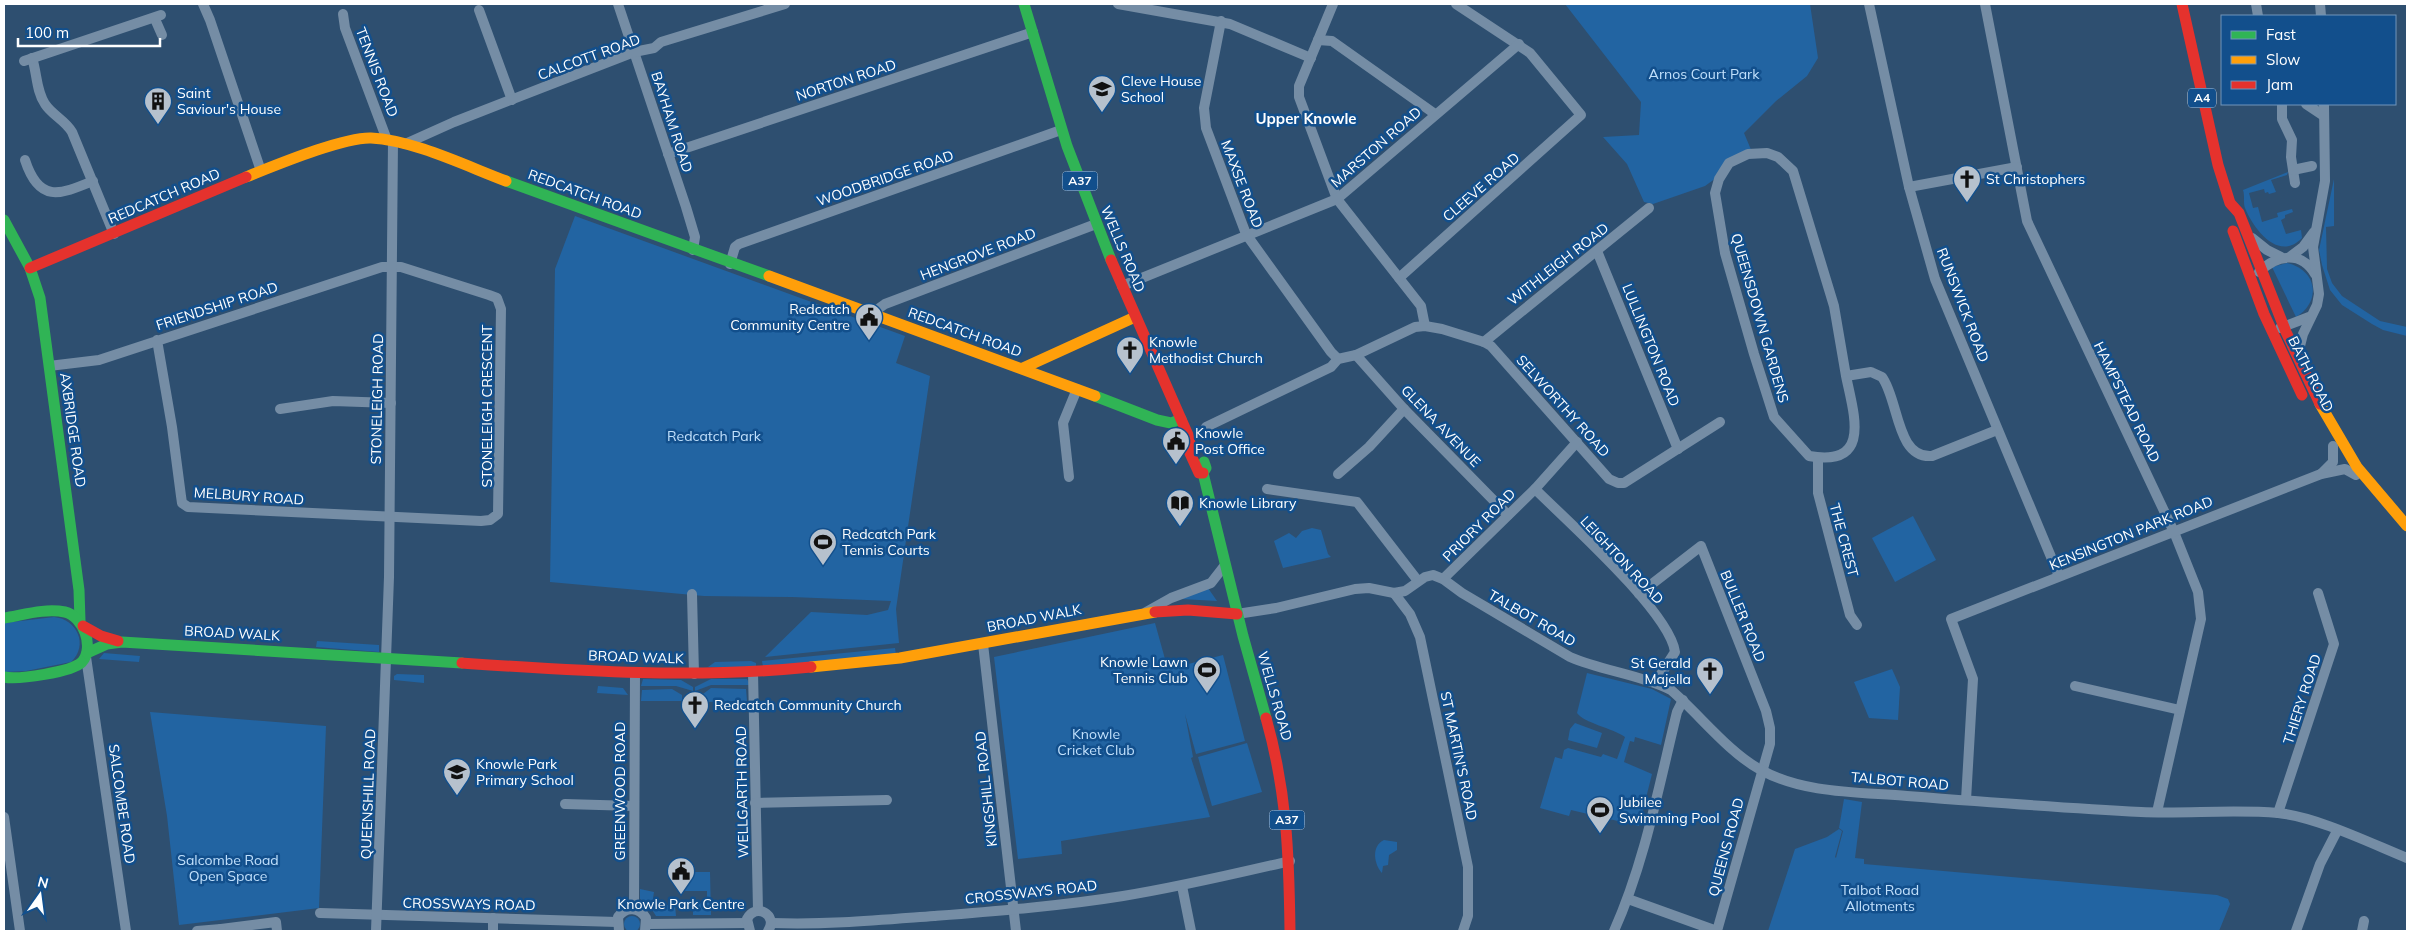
<svg xmlns="http://www.w3.org/2000/svg" width="2411" height="935" font-family="Mulish,sans-serif">
  <style>
    .green { fill: #2264a2 }
    .lines { fill: none; stroke-linecap: round; stroke-linejoin: round }
    .street { stroke: #758da5; stroke-width: 10 }
    .fast { stroke: #30b455; stroke-width: 11 }
    .slow { stroke: #ff9f0a; stroke-width: 11 }
    .jam { stroke: #e5322d; stroke-width: 11 }
    .labels { text-anchor: middle; stroke-width: 5; stroke-linejoin: round; paint-order: stroke }
    .shield { fill: #124f8c; stroke: #b8cadc; stroke-width: 1 }
    .shield-label { font-size: 12px; font-weight: bold; fill: #fff }
    .street-label { font-size: 14px; fill: #fff; stroke: #124f8c }
    .park-label { font-size: 14px; fill: #c1e0fc; stroke: #124f8c }
    .poi-label { font-size: 14px; fill: #fff; stroke: #124f8c; text-anchor: start }
    .neighbourhood-label { font-size: 15px; font-weight: bold; fill: #fff; stroke: #124f8c }
  </style>
  <rect width="100%" height="100%" fill="#2e4f70"/>
  <!-- green -->
  <g class="green">
    <path d="M1565,4h245l8,54 -11,18 -31,25 -32,32 8,19 -47,34 -52,18 -9,-2 -17,-38 -24,-27 36,-2 2,-33z"/>
    <path d="M2288,172l-1,3 -16,5 5,12 -7,2 -1,-2 -3,1 -1,-4 -15,4 4,15 5,-1 4,15 16,-5 -1,-4 15,-4 1,3 -8,3v3l-4,2 5,14 15,-4 1,8c-23,24 -48,-8 -57,-30 -2,-5 0,-12 -2,-18z"/>
    <path d="M2334,179v47l-8,1 1,42 5,14 10,13 38,25 27,6v9l-24,-6 -11,-6 -30,-19 -12,-15 -8,-25 -3,-15z"/>
    <path d="M575,216l330,120 -9,27 34,13 -34,233 3,34 -134,14 46,-45 56,3 21,-5 3,-9 -99,-4 -88,-1 -154,-14 5,-313z"/>
    <path d="M2287,263c30,7 35,38 9,54l-24,-50z"/>
    <path d="M1913,516l23,44 -41,22 -23,-44z"/>
    <path d="M1312,528l9,2 7,24 3,3 -48,11 -9,-27 15,-8 7,5 6,-7z"/>
    <path d="M1208,588l9,13 -36,-2z"/>
    <path d="M54,617c23,2 35,28 17,45l-45,9 -22,1v-49z"/>
    <path d="M1155,623l10,36 6,-1 2,10 50,-13 22,86 -49,13 -11,-40 8,43 -2,1 19,59 -149,24 1,13 -44,5 -24,-202z"/>
    <path d="M317,641l62,4v7l-63,-5z"/>
    <path d="M895,648l1,7 -133,12 -1,-6z"/>
    <path d="M104,653l36,3 -1,6 -40,-3z"/>
    <path d="M751,661l5,2v4h-48l7,-5z"/>
    <path d="M1892,669l8,18 -2,33 -29,-2 -15,-36z"/>
    <path d="M1587,673l65,16 19,10 -10,46 -26,-8 -1,5 -4,-1 -6,21 28,12 -13,52 -68,-16 -2,6 -29,-8 15,-51 7,2 2,-9 4,-2 33,9 2,-3 14,5 8,-22c-13,-9 -41,-14 -48,-24z"/>
    <path d="M397,674l27,1v8l-30,-3v-4z"/>
    <path d="M643,679l38,1 12,7v4l-17,-5h-35z"/>
    <path d="M711,679h36l3,6h-39l-16,6v-4z"/>
    <path d="M598,686l25,2 5,7 -31,-2z"/>
    <path d="M711,688l35,1 1,12 -44,1v-8z"/>
    <path d="M672,689l10,6v6h-41l1,-11z"/>
    <path d="M150,712l176,14 -7,182 -140,17 -12,-109z"/>
    <path d="M1575,723l27,10 -5,15 -29,-8 2,-11z"/>
    <path d="M1247,743l15,49 -50,14 -14,-49z"/>
    <path d="M1844,799l18,3 -7,56 9,1v5l353,31 11,4 2,5 -11,27h-451l27,-82 32,-12 12,-8 3,2 -7,26 1,1 7,-27 -4,-3z"/>
    <path d="M1384,840l13,2v8l-8,5 -1,10 -5,1 -1,7c-8,-9 -11,-27 2,-33z"/>
    <path d="M684,872h26l1,43h-18v-12h14v-12h-22z"/>
    <path d="M640,889l14,3 -2,13h23l1,11h-20l-7,-11 -9,-6z"/>
    <circle cx="632" cy="924" r="8"/>
  </g>
  <g class="lines">
    <!-- street -->
    <g class="street">
      <path d="M203,4l7,16 51,151"/>
      <path d="M618,4l68,203 9,30 -2,13"/>
      <path d="M1118,4l112,20 81,34"/>
      <path d="M1333,4l-34,82v11l38,102 84,107 4,20"/>
      <path d="M1869,4l40,183 26,92 124,297"/>
      <path d="M1985,4l42,217 147,311 24,60 3,27 -44,193"/>
      <path d="M2256,4l2,12"/>
      <path d="M2320,4l1,12"/>
      <path d="M479,10l33,90"/>
      <path d="M343,14l2,14 42,112"/>
      <path d="M155,19l7,16"/>
      <path d="M1221,21l-17,87 2,20 40,106 85,118 7,7"/>
      <path d="M1318,40l14,1 103,73"/>
      <path d="M32,58c5,14 4,33 13,46 7,11 20,16 27,28l42,102"/>
      <path d="M24,61l137,-46"/>
      <path d="M2282,104v15l10,21 -1,17 4,26"/>
      <path d="M2306,104l18,12"/>
      <path d="M405,144l49,-22 180,-70 20,-4 7,-6 124,-38"/>
      <path d="M668,154l365,-122"/>
      <path d="M25,160c14,43 34,35 68,21"/>
      <path d="M2293,170l19,-4"/>
      <path d="M1909,187l108,-20"/>
      <path d="M2252,238l15,12 14,7"/>
      <path d="M1597,251l81,198"/>
      <path d="M2291,256l12,-9 11,-15"/>
      <path d="M730,264l5,-17 4,-3 322,-114"/>
      <path d="M2259,272c17,-17 42,-22 56,2"/>
      <path d="M1399,278l182,-163 -51,-62 -74,-49"/>
      <path d="M1122,286l215,-87 182,-155"/>
      <path d="M875,315l3,-6 7,-5 211,-80"/>
      <path d="M2280,328l29,-11"/>
      <path d="M1484,342l165,-134"/>
      <path d="M2298,354l5,-20 14,-29 2,-11 -6,-47 12,-66 -1,-77"/>
      <path d="M1356,355l48,54 104,106"/>
      <path d="M49,366l50,-6 283,-93h19l88,28 8,3 4,11 -3,205 -8,6 -9,1 -293,-14 -6,-4 -1,-7 -9,-69 -15,-87"/>
      <path d="M1846,376c8,39 26,91 -37,80l-35,-39 -20,-63 -29,-101 -10,-60 4,-14 10,-16 19,-9 19,-1 11,4 15,14 41,135 12,70 25,-4 11,5c17,23 14,82 50,79l65,-26"/>
      <path d="M280,409l53,-8 58,2"/>
      <path d="M1206,427l125,-60 7,-8 18,-4 59,-28 10,-1 17,3 42,13 7,4 118,133 9,4h6l96,-61"/>
      <path d="M1818,458v35l32,122 7,10"/>
      <path d="M1338,474l31,-27 35,-38"/>
      <path d="M2321,474l12,-12v-16"/>
      <path d="M1069,477l-6,-54 14,-34"/>
      <path d="M1267,489l90,13 61,79"/>
      <path d="M1535,489c31,31 135,123 140,163l-19,30"/>
      <path d="M1443,579l92,-90 42,-47"/>
      <path d="M1394,593l16,21 10,23 48,230v49l-5,15"/>
      <path d="M692,594l2,80"/>
      <path d="M1639,594l62,-48 65,165 4,17v16l-53,187"/>
      <path d="M1146,612l25,-14 40,-15 14,-18"/>
      <path d="M1237,614l39,-6 79,-19 14,-1 25,5 11,-2 20,-14 8,-2 10,4 19,14 108,64c32,14 69,17 101,33 28,24 58,63 90,80 43,24 99,22 146,26 78,6 156,12 234,16 45,2 92,-3 137,1 39,4 92,30 129,45"/>
      <path d="M983,644l33,287"/>
      <path d="M86,657l40,274"/>
      <path d="M753,672l5,238"/>
      <path d="M2075,686l105,24"/>
      <path d="M1966,800l7,-121 -22,-60 370,-145 24,-5 11,6"/>
      <path d="M755,803l132,-3"/>
      <path d="M565,804l69,2"/>
      <path d="M2278,813l56,-169 -16,-51"/>
      <path d="M4,817l16,114"/>
      <path d="M1182,886l9,45"/>
      <path d="M1628,899l89,32"/>
      <path d="M634,909l1,-235"/>
      <path d="M320,913l297,9"/>
      <path d="M493,918v13"/>
      <path d="M772,923c54,2 108,-3 162,-7 63,-5 127,-10 189,-20 56,-9 111,-22 167,-35"/>
      <path d="M647,924l100,-1"/>
      <path d="M221,929l55,-7 1,9"/>
      <path d="M197,931l24,-2v2"/>
      <path d="M376,931l13,-354 4,-436"/>
      <path d="M619,931l-1,-14c8,-11 21,-10 28,1l-1,13"/>
      <path d="M750,931l-3,-12c8,-17 32,-4 21,12"/>
      <path d="M1614,931c31,-69 45,-146 63,-219l6,-12"/>
      <path d="M2296,931l24,-67 17,-33"/>
      <path d="M2362,931l2,-10"/>
    </g>
    <!-- fast -->
    <g class="fast">
      <path d="M1024,4l43,142 44,114"/>
      <path d="M506,181l263,95"/>
      <path d="M4,220l26,48 10,30 39,292 1,31"/>
      <path d="M1095,396l62,24 14,3 10,-4"/>
      <path d="M1204,462l2,6 -3,5 40,163 23,82"/>
      <path d="M4,618c19,-3 41,-10 61,-6 18,4 30,35 17,50 -10,10 -64,18 -78,15"/>
      <path d="M87,653l20,-9 15,-2 340,21"/>
    </g>
    <!-- slow -->
    <g class="slow">
      <path d="M246,177c28,-11 97,-40 125,-39 42,2 95,28 135,43"/>
      <path d="M769,276l326,120"/>
      <path d="M1023,368l112,-51"/>
      <path d="M2320,404l37,63 50,59"/>
      <path d="M811,667l89,-9 255,-46"/>
    </g>
    <!-- jam -->
    <g class="jam">
      <path d="M2182,4l36,161 12,38 9,10 47,119 34,72"/>
      <path d="M2233,231l31,83 38,81"/>
      <path d="M1111,260l77,175 2,8 -2,6 11,24h4"/>
      <path d="M30,268l216,-91"/>
      <path d="M1155,612l33,-2 49,4"/>
      <path d="M83,626l18,10 17,5"/>
      <path d="M462,663c118,8 231,16 349,4"/>
      <path d="M1266,718c21,74 23,137 24,213"/>
    </g>
  </g>
  <!-- icons -->
  <defs>
    <g id="school-pin" transform="scale(1.4375)"><path d="M0 17L-7.5 6A9.5 9.5 0 1 1 7.5 6Z" fill="#b6c1cd" stroke="#124f8c"/><path d="M0-5L7-2L0 1L-7-2ZM-4 1L0 2.5L4 1V4Q0 6-4 4Z" fill="#111"/></g>
    <g id="building-pin" transform="scale(1.4375)"><path d="M0 17L-7.5 6A9.5 9.5 0 1 1 7.5 6Z" fill="#b6c1cd" stroke="#124f8c"/><path d="M-4-6H4V6H1V3H-1V6H-4ZM-2.5-4.3h1.7v1.8h-1.7ZM.8-4.3h1.7v1.8H.8ZM-2.5-1h1.7V.8h-1.7ZM.8-1h1.7V.8H.8Z" fill="#111"/></g>
    <g id="church-pin" transform="scale(1.4375)"><path d="M0 17L-7.5 6A9.5 9.5 0 1 1 7.5 6Z" fill="#b6c1cd" stroke="#124f8c"/><path d="M-1.2-6h2.4v3.5h3.3v2.4h-3.3V6h-2.4V-.1h-3.3v-2.4h3.3Z" fill="#111"/></g>
    <g id="civic-pin" transform="scale(1.4375)"><path d="M0 17L-7.5 6A9.5 9.5 0 1 1 7.5 6Z" fill="#b6c1cd" stroke="#124f8c"/><path d="M-.6-6.5H3V-4.5H.6V-3L4-1V1h2V6H-6V1h2V-1L-.6-3ZM-1.2 2.5V6h2.4V2.5Z" fill="#111"/></g>
    <g id="library-pin" transform="scale(1.4375)"><path d="M0 17L-7.5 6A9.5 9.5 0 1 1 7.5 6Z" fill="#b6c1cd" stroke="#124f8c"/><path d="M-6-4Q-3-5.5-.7-3.5V5Q-3 3-6 4ZM6-4Q3-5.5 .7-3.5V5Q3 3 6 4Z" fill="#111"/></g>
    <g id="stadium-pin" transform="scale(1.4375)"><path d="M0 17L-7.5 6A9.5 9.5 0 1 1 7.5 6Z" fill="#b6c1cd" stroke="#124f8c"/><path d="M0-5a6.5 5 0 1 0 0 10a6.5 5 0 1 0 0-10ZM-3.5-1.8h7v3.6h-7Z" fill="#111"/></g>
  </defs>
  <g fill-rule="evenodd">
    <use href="#school-pin" x="1102" y="89"/>
    <use href="#building-pin" x="158" y="101"/>
    <use href="#church-pin" x="1967" y="179"/>
    <use href="#civic-pin" x="869" y="317"/>
    <use href="#church-pin" x="1130" y="350"/>
    <use href="#civic-pin" x="1176" y="441"/>
    <use href="#library-pin" x="1180" y="503"/>
    <use href="#stadium-pin" x="823" y="542"/>
    <use href="#stadium-pin" x="1207" y="670"/>
    <use href="#church-pin" x="1710" y="671"/>
    <use href="#church-pin" x="695" y="705"/>
    <use href="#school-pin" x="457" y="772"/>
    <use href="#stadium-pin" x="1600" y="810"/>
    <use href="#civic-pin" x="681" y="871"/>
  </g>
  <g class="labels">
    <!-- shield labels -->
    <g class="shield">
      <rect x="2188" y="88.5" width="28" height="19" rx="4"/>
      <rect x="1062.5" y="171.5" width="35" height="19" rx="4"/>
      <rect x="1269.5" y="810.5" width="35" height="19" rx="4"/>
    </g>
    <g class="shield-label">
      <text x="2202" y="102">A4</text>
      <text x="1080" y="185">A37</text>
      <text x="1287" y="824">A37</text>
    </g>
    <!-- street labels -->
    <g class="street-label">
      <text transform="translate(589 57) rotate(-20)" y="5">CALCOTT ROAD</text>
      <text transform="translate(377 72) rotate(69)" y="5">TENNIS ROAD</text>
      <text transform="translate(846 80) rotate(-18)" y="5">NORTON ROAD</text>
      <text transform="translate(672 122) rotate(72)" y="5">BAYHAM ROAD</text>
      <text transform="translate(1376 147) rotate(-41)" y="5">MARSTON ROAD</text>
      <text transform="translate(885 178) rotate(-19)" y="5">WOODBRIDGE ROAD</text>
      <text transform="translate(1242 184) rotate(69)" y="5">MAXSE ROAD</text>
      <text transform="translate(1481 187) rotate(-41)" y="5">CLEEVE ROAD</text>
      <text transform="translate(585 194) rotate(20)" y="5">REDCATCH ROAD</text>
      <text transform="translate(164 196) rotate(-23)" y="5">REDCATCH ROAD</text>
      <text transform="translate(1123 249) rotate(67)" y="5">WELLS ROAD</text>
      <text transform="translate(978 254) rotate(-21)" y="5">HENGROVE ROAD</text>
      <text transform="translate(1558 264) rotate(-38)" y="5">WITHLEIGH ROAD</text>
      <text transform="translate(1963 305) rotate(69)" y="5">RUNSWICK ROAD</text>
      <text transform="translate(217 306) rotate(-18)" y="5">FRIENDSHIP ROAD</text>
      <text transform="translate(1760 318) rotate(74)" y="5">QUEENSDOWN GARDENS</text>
      <text transform="translate(965 332) rotate(20)" y="5">REDCATCH ROAD</text>
      <text transform="translate(1651 345) rotate(68)" y="5">LULLINGTON ROAD</text>
      <text transform="translate(2311 374) rotate(63)" y="5">BATH ROAD</text>
      <text transform="translate(377 399) rotate(-89)" y="5">STONELEIGH ROAD</text>
      <text transform="translate(2127 402) rotate(64)" y="5">HAMPSTEAD ROAD</text>
      <text transform="translate(487 406) rotate(-90)" y="5">STONELEIGH CRESCENT</text>
      <text transform="translate(1563 406) rotate(48)" y="5">SELWORTHY ROAD</text>
      <text transform="translate(1441 426) rotate(46)" y="5">GLENA AVENUE</text>
      <text transform="translate(73 430) rotate(82)" y="5">AXBRIDGE ROAD</text>
      <text transform="translate(249 496) rotate(4)" y="5">MELBURY ROAD</text>
      <text transform="translate(1479 525) rotate(-45)" y="5">PRIORY ROAD</text>
      <text transform="translate(2131 533) rotate(-22)" y="5">KENSINGTON PARK ROAD</text>
      <text transform="translate(1844 540) rotate(75)" y="5">THE CREST</text>
      <text transform="translate(1622 560) rotate(47)" y="5">LEIGHTON ROAD</text>
      <text transform="translate(1743 616) rotate(68)" y="5">BULLER ROAD</text>
      <text transform="translate(1034 618) rotate(-11)" y="5">BROAD WALK</text>
      <text transform="translate(1532 618) rotate(30)" y="5">TALBOT ROAD</text>
      <text transform="translate(232 633) rotate(3)" y="5">BROAD WALK</text>
      <text transform="translate(636 657) rotate(2)" y="5">BROAD WALK</text>
      <text transform="translate(1275 696) rotate(74)" y="5">WELLS ROAD</text>
      <text transform="translate(2302 699) rotate(-72)" y="5">THIERY ROAD</text>
      <text transform="translate(1459 756) rotate(78)" y="5">ST MARTIN'S ROAD</text>
      <text transform="translate(1900 781) rotate(5)" y="5">TALBOT ROAD</text>
      <text transform="translate(986 789) rotate(-96)" y="5">KINGSHILL ROAD</text>
      <text transform="translate(620 791) rotate(-90)" y="5">GREENWOOD ROAD</text>
      <text transform="translate(742 792) rotate(-91)" y="5">WELLGARTH ROAD</text>
      <text transform="translate(368 794) rotate(-88)" y="5">QUEENSHILL ROAD</text>
      <text transform="translate(122 804) rotate(82)" y="5">SALCOMBE ROAD</text>
      <text transform="translate(1726 847) rotate(-75)" y="5">QUEENS ROAD</text>
      <text transform="translate(1031 892) rotate(-6)" y="5">CROSSWAYS ROAD</text>
      <text transform="translate(469 904) rotate(1)" y="5">CROSSWAYS ROAD</text>
    </g>
    <!-- park labels -->
    <g class="park-label">
      <text x="1704" y="79">Arnos Court Park</text>
      <text x="714" y="441">Redcatch Park</text>
      <text x="1096" y="739">Knowle<tspan x="1096" dy="16">Cricket Club</tspan></text>
      <text x="228" y="865">Salcombe Road<tspan x="228" dy="16">Open Space</tspan></text>
      <text x="1880" y="895">Talbot Road<tspan x="1880" dy="16">Allotments</tspan></text>
    </g>
    <!-- poi labels -->
    <g class="poi-label">
      <text x="1121" y="86">Cleve House<tspan x="1121" dy="16">School</tspan></text>
      <text x="177" y="98">Saint<tspan x="177" dy="16">Saviour's House</tspan></text>
      <text x="1986" y="184">St Christophers</text>
      <text x="850" y="314" text-anchor="end">Redcatch<tspan x="850" dy="16">Community Centre</tspan></text>
      <text x="1149" y="347">Knowle<tspan x="1149" dy="16">Methodist Church</tspan></text>
      <text x="1195" y="438">Knowle<tspan x="1195" dy="16">Post Office</tspan></text>
      <text x="1199" y="508">Knowle Library</text>
      <text x="842" y="539">Redcatch Park<tspan x="842" dy="16">Tennis Courts</tspan></text>
      <text x="1188" y="667" text-anchor="end">Knowle Lawn<tspan x="1188" dy="16">Tennis Club</tspan></text>
      <text x="1691" y="668" text-anchor="end">St Gerald<tspan x="1691" dy="16">Majella</tspan></text>
      <text x="714" y="710">Redcatch Community Church</text>
      <text x="476" y="769">Knowle Park<tspan x="476" dy="16">Primary School</tspan></text>
      <text x="1619" y="807">Jubilee<tspan x="1619" dy="16">Swimming Pool</tspan></text>
      <text x="681" y="909" text-anchor="middle">Knowle Park Centre</text>
    </g>
    <!-- neighbourhood labels -->
    <g class="neighbourhood-label">
      <text x="1306" y="124">Upper Knowle</text>
    </g>
  </g>
  <!-- border -->
  <rect width="2411" height="935" fill="none" stroke="#ffffff" stroke-width="10"/>
  <!-- legend -->
  <rect x="2221" y="15" width="175" height="90" fill="#124f8c" stroke="#7195ba"/>
  <rect x="2231" y="31" width="25" height="8" fill="#30b455" stroke="#7195ba"/>
  <text x="2266" y="40" font-size="15" fill="#ffffff">Fast</text>
  <rect x="2231" y="56" width="25" height="8" fill="#ff9f0a" stroke="#7195ba"/>
  <text x="2266" y="65" font-size="15" fill="#ffffff">Slow</text>
  <rect x="2231" y="81" width="25" height="8" fill="#e5322d" stroke="#7195ba"/>
  <text x="2266" y="90" font-size="15" fill="#ffffff">Jam</text>
  <!-- north arrow -->
  <g transform="translate(40 895) rotate(14)" stroke="#124f8c" stroke-width="4" paint-order="stroke">
  <path d="M0-4L9 19L0 12L-9 19Z" fill="#ffffff"/>
  <text y="-8" font-size="14" font-weight="bold" text-anchor="middle" fill="#ffffff">N</text>
  </g>
  <!-- scale -->
  <path d="M18 38v8h142v-8" fill="none" stroke="#ffffff" stroke-width="2.5"/>
  <text x="25" y="38" font-size="15" fill="#ffffff" stroke="#124f8c" stroke-width="4" paint-order="stroke">100 m</text>
</svg>
